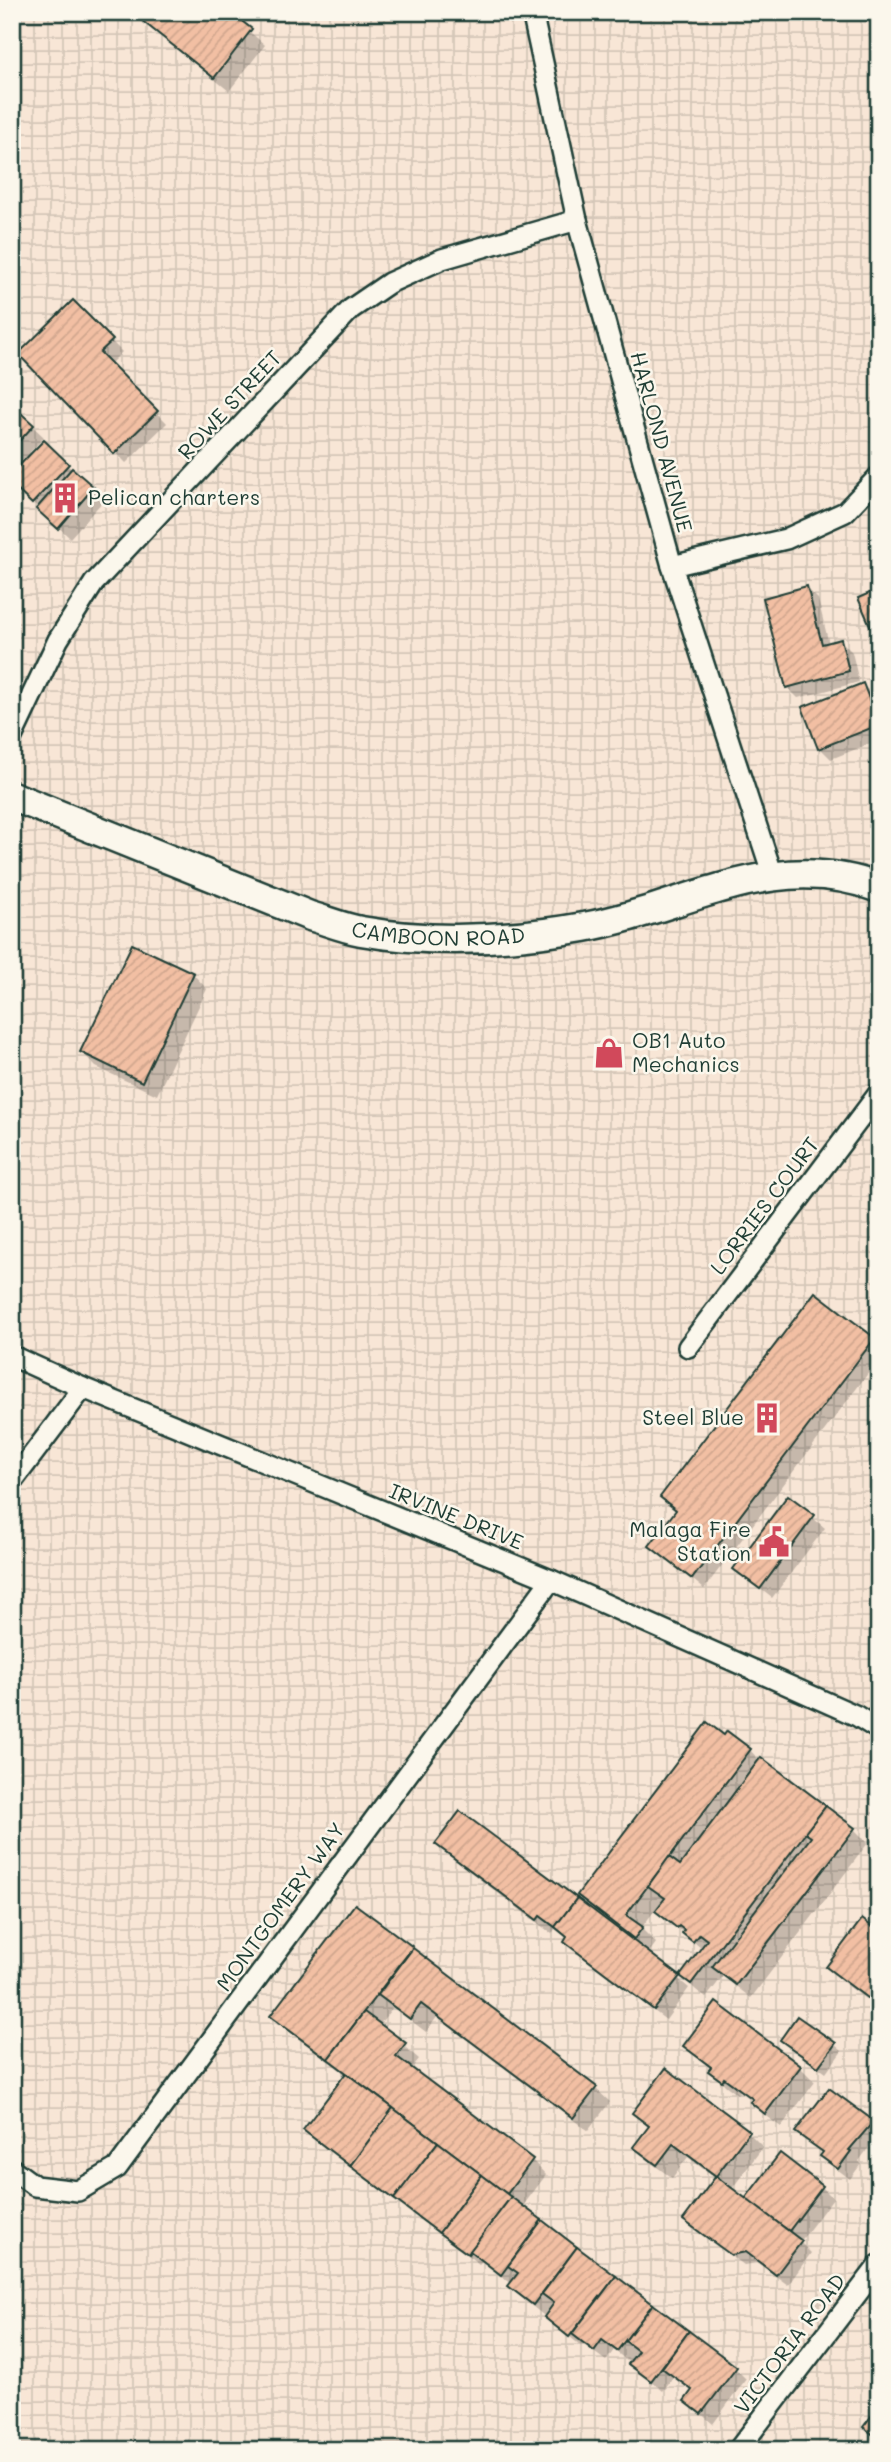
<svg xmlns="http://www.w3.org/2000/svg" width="891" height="2462" font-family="Mali,sans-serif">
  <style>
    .industrial { fill: url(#industrial-grid) }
    .shadow { fill: #0003 }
    .building { fill: url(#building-hatch); stroke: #1f3d34; stroke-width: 2 }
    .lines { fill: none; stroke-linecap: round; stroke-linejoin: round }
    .street-casing { stroke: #1f3d34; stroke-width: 24 }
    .secondary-casing { stroke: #1f3d34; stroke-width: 33 }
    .street { stroke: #fbf7ec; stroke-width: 19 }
    .secondary { stroke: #fbf7ec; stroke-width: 28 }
    .labels { text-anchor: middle; stroke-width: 5; stroke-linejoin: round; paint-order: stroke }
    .street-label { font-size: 21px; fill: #1f3d34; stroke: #fbf7ec }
    .poi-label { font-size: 21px; fill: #1f3d34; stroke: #fbf7ec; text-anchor: start }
  </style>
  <defs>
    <pattern id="industrial-grid" width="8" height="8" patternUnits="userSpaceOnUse" patternTransform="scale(1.75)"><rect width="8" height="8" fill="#f8e6d6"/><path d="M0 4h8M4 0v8" fill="none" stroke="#d4c6b8"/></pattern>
    <pattern id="building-hatch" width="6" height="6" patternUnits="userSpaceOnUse" patternTransform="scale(1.75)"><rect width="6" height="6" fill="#f2bfa3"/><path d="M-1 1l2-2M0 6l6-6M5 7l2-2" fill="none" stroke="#cfa58d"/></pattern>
  </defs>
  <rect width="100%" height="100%" fill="#fbf7ec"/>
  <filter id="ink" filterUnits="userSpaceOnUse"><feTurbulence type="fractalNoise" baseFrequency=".0143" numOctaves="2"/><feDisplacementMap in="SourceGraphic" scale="14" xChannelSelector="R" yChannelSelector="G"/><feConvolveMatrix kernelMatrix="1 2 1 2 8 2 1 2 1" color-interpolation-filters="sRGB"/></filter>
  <g filter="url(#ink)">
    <!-- industrial -->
    <rect class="industrial" x="12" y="12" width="867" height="2438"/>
    <!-- shadow -->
    <g class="shadow">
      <path d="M131,12h96l38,33 -36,46z"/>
      <path d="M73,302l49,50 -12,12 57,59 -41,40 -106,-109z"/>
      <path d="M12,407l32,30 -14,15 2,3 12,-12 60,57 -34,38 -58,-55z"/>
      <path d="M807,588l11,11 11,45 12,-3 11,11 7,30 -61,16 -11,-11z"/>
      <path d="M863,685l11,11 5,13v31l-48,19 -11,-11 -16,-40z"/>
      <path d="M193,974l14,15 -50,106 -61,-28 -14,-15z"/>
      <path d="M815,1294l64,50v15l-175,230 -53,-44 26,-34 -15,-14z"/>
      <path d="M788,1498l37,30 -53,70 -37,-29z"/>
      <path d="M725,1737l25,13 10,11 94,68 14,14 -117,155 -28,-22 -17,22 -10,-8 -14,-14 20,-27 -46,-40 -15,19 15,15 -8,11 41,34 -23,32 -89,-67 -11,-11 2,-3 -13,-10 -3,5 -100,-76 -14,-14 158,71 1,-2 -18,-18z"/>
      <path d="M355,1906l240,182 15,14 -22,29 -151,-114 -11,15 -33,-25 -14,18 40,34 -8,10 121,91 14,15 -24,32 213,161 11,11 -33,45 -27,-23 7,-9 -20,-15 -10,14 -49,-41 -8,11 -23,-17 -2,2 -60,-49 -10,-11 1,-2 -30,-23 -3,3 -163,-123 -11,-11 42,-55 -60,-45 -14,-15z"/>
      <path d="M879,1934v75l-36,-27 -15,-15z"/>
      <path d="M716,2005l84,62 15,15 -34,45 -14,-10 -14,-16 -13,-10 -3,3 -12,-9 -14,-16 -26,-23z"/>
      <path d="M783,2040l51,4 8,7 -16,22z"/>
      <path d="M634,2113l115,20 14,14 -32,43 15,11 76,-14 11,11 -33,44 11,11 -23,32 -30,-22 -14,2 -47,-35 -11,-11 30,-40 -28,-22 -16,21 -22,-16 -14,-15 14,-18z"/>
      <path d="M872,2122l7,7v10l-4,6 -3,-2 -13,18 2,3 -11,15 -17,-13 -11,-11 2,-1 -26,-22z"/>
    </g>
    <!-- building -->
    <g class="building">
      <path d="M131,12h99l22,17 -38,49z"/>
      <path d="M73,300l40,40 -13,12 58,59 -44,43 -96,-100z"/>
      <path d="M12,405l22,20 -22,24z"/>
      <path d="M44,440l25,24 -37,40 -20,-19v-12z"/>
      <path d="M72,468l22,19 -36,42 -22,-20z"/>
      <path d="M807,586l15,58 19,-5 8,32 -63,17 -23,-90z"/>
      <path d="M879,589v57l-21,-48z"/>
      <path d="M863,683l16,42 -61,24 -16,-42z"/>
      <path d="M132,944l62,29 -52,109 -62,-30z"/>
      <path d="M815,1292l60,46 -183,241 -43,-33 27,-36 -16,-13z"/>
      <path d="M788,1495l27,20 -55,74 -27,-20z"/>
      <path d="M707,1722l17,13 3,-4 24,18 -125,166 17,12 -9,12 -57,-44z"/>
      <path d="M761,1757l65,49 -135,178 -11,-8 27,-36 -8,-6 -6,8 -11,-9 2,-3 -5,-4 -2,2 -22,-17 10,-13 -17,-12 21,-29 11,8z"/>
      <path d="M826,1806l29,22 -119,157 -24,-18 99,-130 -6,-4z"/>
      <path d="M460,1811l117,87 -22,29 -15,-11 -3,4 -102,-76z"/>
      <path d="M577,1898l103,78 -26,34 -90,-68 3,-5 -12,-10z"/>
      <path d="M355,1904l58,43 -85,112 -58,-43z"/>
      <path d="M862,1919l17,13v75l-53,-40z"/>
      <path d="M413,1948l184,139 -24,31 -152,-114 -11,15 -32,-24z"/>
      <path d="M716,2002l85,64 -36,48 -15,-12 3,-3 -29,-21 -2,3 -14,-10 3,-4 -28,-21z"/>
      <path d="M364,2012l42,31 -10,13 137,103 -26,35 -179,-135z"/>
      <path d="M797,2016l39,27 -18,24 -38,-27z"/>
      <path d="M666,2068l84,63 -34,45 -43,-32 -16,21 -24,-18 16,-21 -17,-13z"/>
      <path d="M346,2073l47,35 -43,58 -47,-36z"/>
      <path d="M829,2088l45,33 -25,29 2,1 -13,18 -18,-13 3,-4 -28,-20z"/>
      <path d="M393,2108l45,34 -44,57 -44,-33z"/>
      <path d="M438,2142l44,33 -43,58 -45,-34z"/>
      <path d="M780,2153l43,33 -34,45 -44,-32z"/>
      <path d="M482,2175l29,22 -43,57 -29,-21z"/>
      <path d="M716,2176l86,65 -26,34 -30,-23 -15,3 -48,-35z"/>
      <path d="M511,2197l31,23 -41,55 -31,-24z"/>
      <path d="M542,2220l35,27 -44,58 -25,-19 10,-13 -10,-7z"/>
      <path d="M577,2247l39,29 -47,61 -25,-20 10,-14 -12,-9z"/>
      <path d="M616,2276l37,28 -36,47 -15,-11 -8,11 -22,-17z"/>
      <path d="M653,2304l36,27 -38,50 -23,-17 10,-13 -13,-10z"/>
      <path d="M689,2331l48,36 -36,47 -17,-13 8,-11 -30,-22z"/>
      <path d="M879,2406v33l-16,-12z"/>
    </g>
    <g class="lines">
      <!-- street casing -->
      <g class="street-casing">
        <g id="street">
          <path d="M532,12l45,208 95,346 101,310"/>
          <path d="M672,566l114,-27 59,-27 34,-36"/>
          <path d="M12,737l46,-97 36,-57 257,-274 38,-26 53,-24 135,-39"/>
          <path d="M688,1347l191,-254"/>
          <path d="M12,1356l71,32 468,192 306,136 22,14"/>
          <path d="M12,1482l71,-94"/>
          <path d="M12,2169l23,17 43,5 39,-23 434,-588"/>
          <path d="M738,2450l141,-185"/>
        </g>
      </g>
      <!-- secondary casing -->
      <g class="secondary-casing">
        <g id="secondary">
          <path id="s1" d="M12,796l298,120c17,5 34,12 51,15 74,13 149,9 223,-4 101,-18 189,-80 295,-39"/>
        </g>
      </g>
      <!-- street -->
      <use href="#street" class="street"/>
      <!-- secondary -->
      <use href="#secondary" class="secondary"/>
    </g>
  </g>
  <!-- icons -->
  <defs>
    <g id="building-bare" transform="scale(2.415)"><path d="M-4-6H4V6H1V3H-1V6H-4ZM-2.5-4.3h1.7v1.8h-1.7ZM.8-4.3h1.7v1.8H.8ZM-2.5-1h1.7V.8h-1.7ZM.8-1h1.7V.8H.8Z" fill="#d1495b" stroke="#fbf7ec" stroke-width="2.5" paint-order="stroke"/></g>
    <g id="shop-bare" transform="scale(2.415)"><path d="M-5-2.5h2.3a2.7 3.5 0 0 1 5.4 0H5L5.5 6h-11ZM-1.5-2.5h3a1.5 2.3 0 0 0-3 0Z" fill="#d1495b" stroke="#fbf7ec" stroke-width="2.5" paint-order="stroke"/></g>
    <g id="civic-bare" transform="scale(2.415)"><path d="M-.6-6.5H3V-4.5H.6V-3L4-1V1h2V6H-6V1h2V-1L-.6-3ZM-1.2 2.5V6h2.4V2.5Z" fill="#d1495b" stroke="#fbf7ec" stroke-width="2.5" paint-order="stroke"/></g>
  </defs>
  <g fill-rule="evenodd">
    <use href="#building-bare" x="65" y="498"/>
    <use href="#shop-bare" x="609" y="1053"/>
    <use href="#building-bare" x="767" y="1418"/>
    <use href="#civic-bare" x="774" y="1542"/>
  </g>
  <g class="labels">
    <!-- street labels -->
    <g class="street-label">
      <text transform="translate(230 405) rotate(-47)" y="7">ROWE STREET</text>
      <text transform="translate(661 442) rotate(75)" y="7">HARLOND AVENUE</text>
      <text dy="7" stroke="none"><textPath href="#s1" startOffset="452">CAMBOON ROAD</textPath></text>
      <text transform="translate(765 1206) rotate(-53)" y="7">LORRIES COURT</text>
      <text transform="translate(456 1517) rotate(22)" y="7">IRVINE DRIVE</text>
      <text transform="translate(281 1907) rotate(-54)" y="7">MONTGOMERY WAY</text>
      <text transform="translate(790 2344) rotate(-53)" y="7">VICTORIA ROAD</text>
    </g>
    <!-- poi labels -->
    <g class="poi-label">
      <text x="88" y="505">Pelican charters</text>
      <text x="632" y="1048">OB1 Auto<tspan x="632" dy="24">Mechanics</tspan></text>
      <text x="744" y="1425" text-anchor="end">Steel Blue</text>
      <text x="751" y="1537" text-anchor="end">Malaga Fire<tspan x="751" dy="24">Station</tspan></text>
    </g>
  </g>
  <!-- margin -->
  <rect width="891" height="2462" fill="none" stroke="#fbf7ec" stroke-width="42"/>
  <rect x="21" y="21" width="849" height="2420" fill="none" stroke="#1f3d34" stroke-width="2.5" filter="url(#ink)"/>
</svg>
